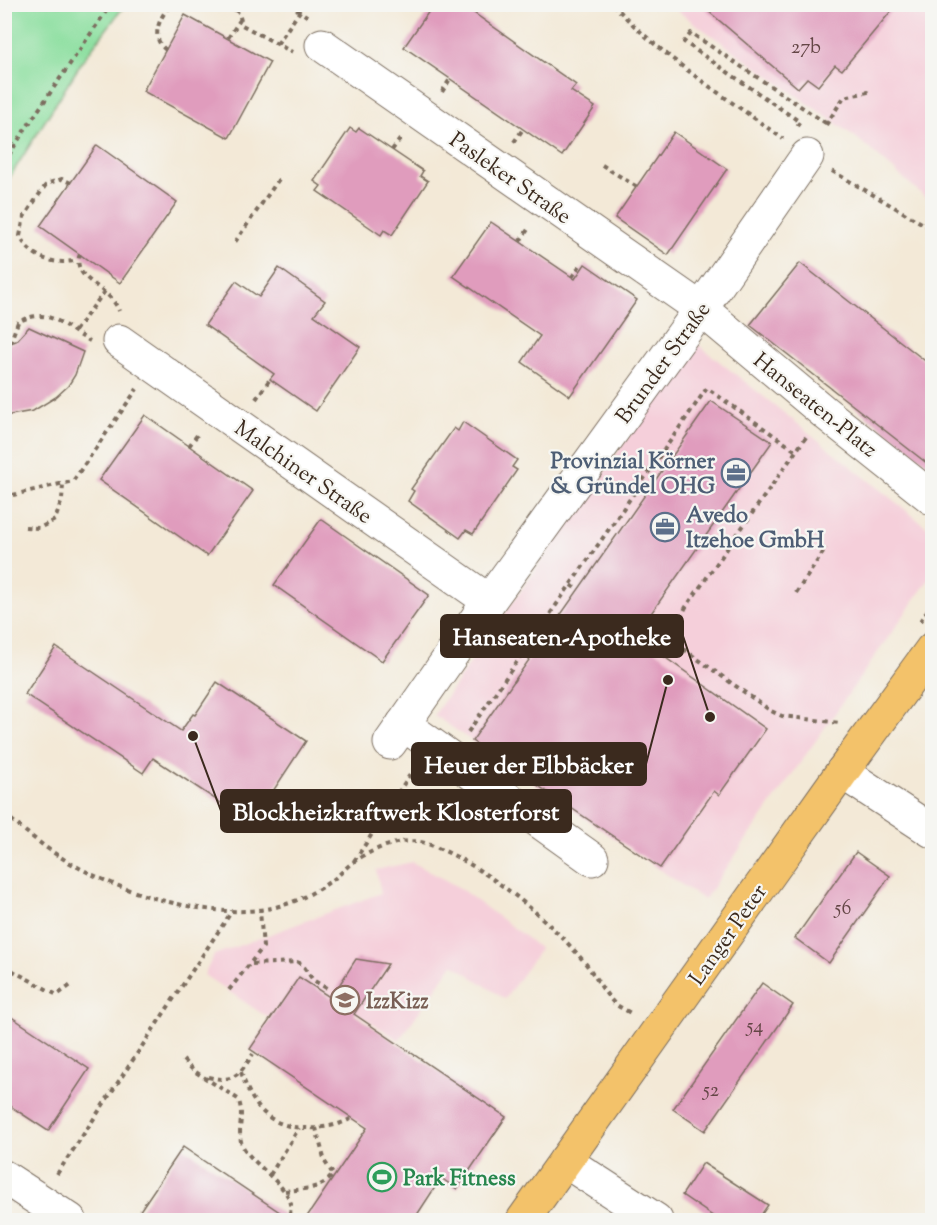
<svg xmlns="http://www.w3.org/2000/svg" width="937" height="1225" font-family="'Sorts Mill Goudy',serif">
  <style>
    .built { fill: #f5cfda }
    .green { fill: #8ddfa0; stroke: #64845f; stroke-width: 1.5 }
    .building { fill: #e09cbd }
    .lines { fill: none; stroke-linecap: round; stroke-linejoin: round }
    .minor-casing { stroke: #7b6d5f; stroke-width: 35 }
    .major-casing { stroke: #7b6d5f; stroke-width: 35 }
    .path { stroke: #7b6d5f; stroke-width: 4; stroke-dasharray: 4.5 4.5; stroke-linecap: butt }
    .minor { stroke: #fff; stroke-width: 33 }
    .major { stroke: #f3c26a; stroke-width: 33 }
    .labels { text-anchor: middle; stroke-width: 4.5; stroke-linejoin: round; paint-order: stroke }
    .number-label { font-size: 20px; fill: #644646 }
    .street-label { font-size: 22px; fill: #3b2a1e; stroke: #f6f6f2 }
    .service-label { font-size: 22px; font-weight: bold; fill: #4e5e75; stroke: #f6f6f2; text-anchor: end }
    .education-label { font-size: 22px; font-weight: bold; fill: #785e54; stroke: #f6f6f2; text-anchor: start }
    .leisure-label { font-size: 22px; font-weight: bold; fill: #27864d; stroke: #f6f6f2; text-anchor: start }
    .leader { fill: none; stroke: #3b2a1e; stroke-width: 2 }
    .callout-dot { fill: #3b2a1e; stroke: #f6f6f2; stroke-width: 2 }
    .callout { fill: #3b2a1e; stroke: #3b2a1e; stroke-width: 2 }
    .callout-label { font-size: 24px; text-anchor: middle; font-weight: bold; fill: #fff }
  </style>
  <rect width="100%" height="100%" fill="#f6f6f2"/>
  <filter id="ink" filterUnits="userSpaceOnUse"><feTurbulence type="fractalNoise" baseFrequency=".0167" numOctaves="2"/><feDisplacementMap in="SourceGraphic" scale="12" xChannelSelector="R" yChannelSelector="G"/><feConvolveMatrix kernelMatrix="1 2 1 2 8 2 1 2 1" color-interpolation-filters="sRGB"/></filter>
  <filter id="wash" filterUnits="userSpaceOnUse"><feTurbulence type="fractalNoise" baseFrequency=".008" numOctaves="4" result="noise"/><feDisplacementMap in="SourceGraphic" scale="24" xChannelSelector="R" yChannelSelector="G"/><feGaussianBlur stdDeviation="1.35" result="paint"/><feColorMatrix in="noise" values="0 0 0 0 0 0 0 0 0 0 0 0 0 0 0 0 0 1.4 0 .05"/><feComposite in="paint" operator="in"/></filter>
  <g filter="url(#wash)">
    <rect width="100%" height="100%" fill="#f3e9d7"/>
    <!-- built -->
    <g class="built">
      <path d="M669,5h263v198l-74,-64z"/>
      <path d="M695,342l237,189v44l-228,325 -270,-185z"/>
      <path d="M412,862l46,25 65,48 17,14 -35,50 -52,-35 -54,76 -100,-63 -29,42 -66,-44 10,-20 167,-62 -5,-23z"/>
    </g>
    <!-- green -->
    <path class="green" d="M5,4l120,1 -42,55 -78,125z"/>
    <g id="blocks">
      <!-- building -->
      <g class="building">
        <path d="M434,4h27l115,81 -5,6 24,16 -33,49 -158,-109z"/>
        <path d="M700,4h197l-55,66 -7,-5 -17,21 -11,-8 -9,10z"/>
        <path d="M185,15l85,47 -41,76 -86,-47z"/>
        <path d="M350,128l6,4 3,-4 64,43 -3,5 8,5 -36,54 -8,-5 -3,5 -64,-44 4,-5 -7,-5z"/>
        <path d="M674,132l53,37 -59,86 -53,-37z"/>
        <path d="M97,145l80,57 -57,81 -80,-57z"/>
        <path d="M491,222l84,57 10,-15 52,36 -67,96 -48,-34 18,-26 -87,-60z"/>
        <path d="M800,263l133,104v101l-183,-143z"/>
        <path d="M279,268l46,33 -11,14 46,32 -44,64 -46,-32 4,-5 -69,-49 31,-44 23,16z"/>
        <path d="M29,327l54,25 -8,23 -7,11 -12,11 -23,14 -29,5v-71l12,-4z"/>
        <path d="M711,401l61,41 -137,194 131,93 -47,66 -5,-4 -54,77 -188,-127z"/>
        <path d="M145,415l108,76 -46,65 -108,-76z"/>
        <path d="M463,422l54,38 -5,7 5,3 -44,64 -7,-4 -6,8 -52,-37 6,-10 -3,-2 43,-61 4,3z"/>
        <path d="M321,519l108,76 -47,66 -108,-76z"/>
        <path d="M56,647l125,84 12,-17 2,1 22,-33 89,59 -52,79 -24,-17 -3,4 -74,-49 -10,15 -118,-79z"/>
        <path d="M856,852l34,24 -61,87 -34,-25z"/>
        <path d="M356,959l32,5 -34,50 152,103 -49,72 -16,-11 -28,43h-109l63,-93 -117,-79 49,-72 32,21z"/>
        <path d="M762,983l31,22 -88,126 -32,-22z"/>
        <path d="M4,1012l85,57 -41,62 -44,-29z"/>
        <path d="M183,1147l110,74h-160z"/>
        <path d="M703,1163l65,42 -11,16h-37l-38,-26z"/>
      </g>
    </g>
  </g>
  <g filter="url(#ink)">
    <use href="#blocks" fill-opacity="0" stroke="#7b6d5f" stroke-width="1.5"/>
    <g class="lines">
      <!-- minor casing -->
      <g class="minor-casing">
        <g id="minor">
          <path d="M322,45l379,264 123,103 108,86"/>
          <path d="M119,341l370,260"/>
          <path d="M403,724l189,135"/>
          <path d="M390,743l99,-142 212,-292 106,-153"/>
          <path d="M842,772l90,59"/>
          <path d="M565,1161l91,59"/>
          <path d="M4,1177l66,43"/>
        </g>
      </g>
      <!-- major casing -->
      <g class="major-casing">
        <path id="major" d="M523,1220l319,-448 90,-123"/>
      </g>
      <!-- path -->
      <g class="path">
        <path d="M228,4l11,9 3,12 50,27"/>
        <path d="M289,4l22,15"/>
        <path d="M613,4c49,54 112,92 170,135"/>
        <path d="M228,38l12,-18"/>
        <path d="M277,44l23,-33"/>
        <path d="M166,50c-17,-13 -6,-33 5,-46"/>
        <path d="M442,92l8,-13"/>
        <path d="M826,125l18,-28 29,-6"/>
        <path d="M797,126l3,-4 -116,-80 7,-9 136,91"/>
        <path d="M514,142l9,-13"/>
        <path d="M392,150l9,-12"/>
        <path d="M4,163l20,-32 87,-127"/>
        <path d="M602,165l35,22"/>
        <path d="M832,171l100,58"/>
        <path d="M71,183l-9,-4 -13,4 -4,3 -21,31 -4,19c10,22 35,30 57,24"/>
        <path d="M520,241l9,-13"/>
        <path d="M235,242l44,-63"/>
        <path d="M80,254c-10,26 30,32 39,57"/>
        <path d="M572,277l9,-13"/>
        <path d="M75,331l30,-40"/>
        <path d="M10,343l8,-21c32,-17 46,6 72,19"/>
        <path d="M256,399l14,-20"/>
        <path d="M806,437l-120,170c-8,14 -7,25 -4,41l89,63 11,5 58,7"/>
        <path d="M189,446l9,-12"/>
        <path d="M4,497l69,-16 64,-92"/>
        <path d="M25,527l14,1 16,-8 7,-20 1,-16"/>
        <path d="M571,585l7,5"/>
        <path d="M796,593l30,-45"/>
        <path d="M920,621l12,-17"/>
        <path d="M640,631l8,5h32"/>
        <path d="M468,732l239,-344 89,63"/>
        <path d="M4,814c19,15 38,32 58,44 56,35 157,67 221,47 15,-4 32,-13 45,-22 9,-5 16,-14 24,-20 18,-13 51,-27 73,-20 55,19 118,71 156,115 12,13 20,31 32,44 5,5 13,8 19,12"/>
        <path d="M354,861c21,-30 39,-62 60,-92"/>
        <path d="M252,964l45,-2 5,2 11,16 15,9"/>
        <path d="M4,966l53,29 14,-10"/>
        <path d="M229,990l34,-43 -3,-36"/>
        <path d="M183,1060l11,11 44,28c8,17 -4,36 7,51 10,15 43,37 46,54 0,4 -1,10 -2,14"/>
        <path d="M241,1072c13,40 32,58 75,56 12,-1 26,-4 36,-10"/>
        <path d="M208,1077c26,6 31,-2 45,-23"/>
        <path d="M57,1174l175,-263"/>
        <path d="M270,1175l29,-47"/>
        <path d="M285,1191c17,-2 38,-1 48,-17l-8,-12 -9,-34"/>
      </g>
      <!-- minor -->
      <use href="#minor" class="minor"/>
      <!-- major -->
      <use href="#major" class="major"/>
    </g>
  </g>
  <!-- icons -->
  <defs>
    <g id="office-ring" transform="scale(1.5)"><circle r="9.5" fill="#f6f6f2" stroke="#5c6f8a" stroke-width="1.5"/><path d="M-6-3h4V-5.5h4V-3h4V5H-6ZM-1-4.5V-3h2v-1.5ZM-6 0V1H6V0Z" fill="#5c6f8a"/></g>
    <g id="school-ring" transform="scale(1.5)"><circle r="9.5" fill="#f6f6f2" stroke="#8d6e63" stroke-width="1.5"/><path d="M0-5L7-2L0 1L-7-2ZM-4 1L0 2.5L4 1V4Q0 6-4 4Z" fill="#8d6e63"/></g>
    <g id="stadium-ring" transform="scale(1.5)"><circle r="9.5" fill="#f6f6f2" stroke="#2e9e5b" stroke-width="1.5"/><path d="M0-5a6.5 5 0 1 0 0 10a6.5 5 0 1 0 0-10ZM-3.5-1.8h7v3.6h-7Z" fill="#2e9e5b"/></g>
  </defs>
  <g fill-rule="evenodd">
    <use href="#office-ring" x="736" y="473"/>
    <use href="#office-ring" x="665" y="527"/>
    <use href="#school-ring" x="345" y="1000"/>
    <use href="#stadium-ring" x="382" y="1177"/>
  </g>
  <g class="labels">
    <!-- number labels -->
    <g class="number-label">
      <text x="806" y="53">27b</text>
      <text x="843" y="914">56</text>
      <text x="755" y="1032">54</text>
      <text x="711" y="1096">52</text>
    </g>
    <!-- street labels -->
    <g class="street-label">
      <text transform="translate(511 177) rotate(35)" y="8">Pasleker Straße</text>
      <text transform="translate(662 362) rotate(-54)" y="8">Brunder Straße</text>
      <text transform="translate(816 404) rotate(39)" y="8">Hanseaten-Platz</text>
      <text transform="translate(304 471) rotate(35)" y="8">Malchiner Straße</text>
      <text transform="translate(727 934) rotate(-55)" y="8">Langer Peter</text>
    </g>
    <!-- service labels -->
    <g class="service-label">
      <text x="715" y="468">Provinzial Körner<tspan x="715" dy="25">&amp; Gründel OHG</tspan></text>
      <text x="686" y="522" text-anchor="start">Avedo<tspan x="686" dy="25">Itzehoe GmbH</tspan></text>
    </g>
    <!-- education labels -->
    <g class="education-label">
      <text x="366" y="1008">IzzKizz</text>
    </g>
    <!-- leisure labels -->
    <g class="leisure-label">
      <text x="403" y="1185">Park Fitness</text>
    </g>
  </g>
  <!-- callouts -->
  <path class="leader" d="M710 717L683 636M668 680L646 764M193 736L221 811"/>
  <g class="callout-dot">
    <circle cx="710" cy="717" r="6"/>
    <circle cx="668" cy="680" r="6"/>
    <circle cx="193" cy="736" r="6"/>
  </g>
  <g class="callout">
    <rect x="441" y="615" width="242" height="42" rx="6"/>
    <rect x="412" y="743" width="234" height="42" rx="6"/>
    <rect x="221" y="790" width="350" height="42" rx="6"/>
  </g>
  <g class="callout-label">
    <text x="562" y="645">Hanseaten-Apotheke</text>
    <text x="529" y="773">Heuer der Elbbäcker</text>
    <text x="396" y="820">Blockheizkraftwerk Klosterforst</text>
  </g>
  <!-- margin -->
  <rect width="937" height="1225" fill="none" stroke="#f6f6f2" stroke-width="24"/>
</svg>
